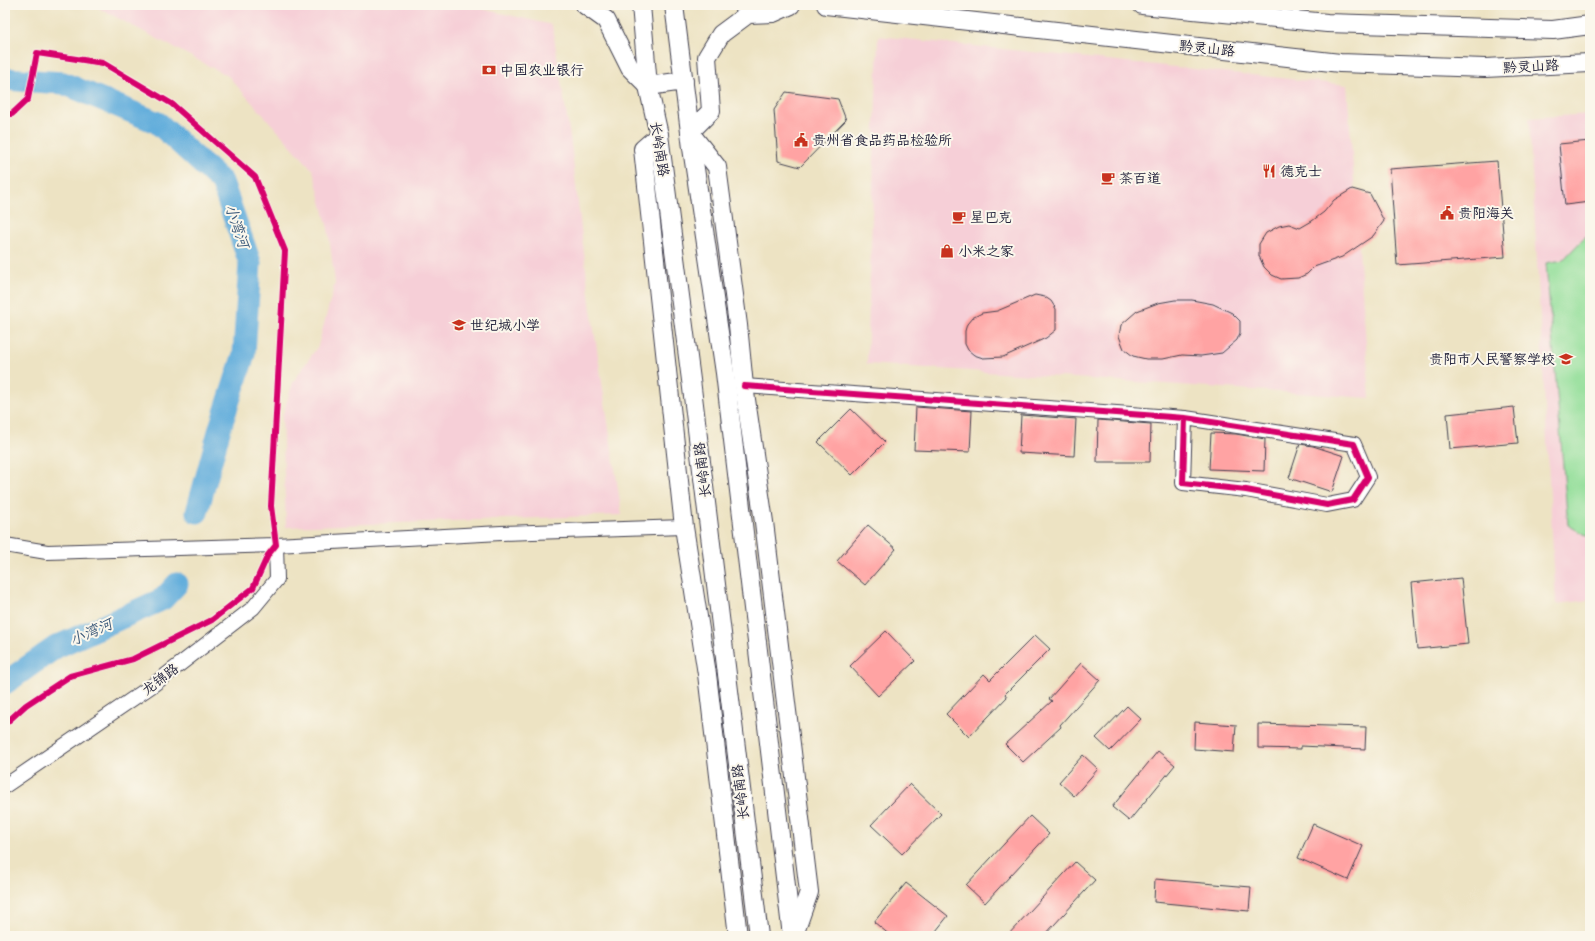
<svg xmlns="http://www.w3.org/2000/svg" width="1595" height="941" font-family="Kalam,'LXGW WenKai TC',sans-serif">
  <style>
    .built { fill: #f6cfd7 }
    .green { fill: #95df9b; stroke: #5c806b }
    .lines { fill: none; stroke-linecap: round; stroke-linejoin: round }
    .river { stroke: #64aedc; stroke-width: 23 }
    .building { fill: #ffa3a3 }
    .minor-casing { stroke: #403f4f; stroke-width: 16 }
    .major-casing { stroke: #403f4f; stroke-width: 20 }
    .minor { stroke: #fff; stroke-width: 14 }
    .major { stroke: #fff; stroke-width: 18 }
    .cycleway-casing { stroke: #fbf7ec; stroke-width: 8 }
    .cycleway { stroke: #d6006c; stroke-width: 6 }
    .labels { text-anchor: middle; stroke-width: 4; stroke-linejoin: round; paint-order: stroke }
    .street-label { font-size: 14px; fill: #22223b; stroke: #fbf7ec }
    .poi-label { font-size: 14px; fill: #22223b; stroke: #fbf7ec; text-anchor: start }
    .water-label { font-size: 15px; font-style: italic; fill: #3c5a7b; stroke: #fbf7ec }
  </style>
  <rect width="100%" height="100%" fill="#fbf7ec"/>
  <filter id="ink" filterUnits="userSpaceOnUse"><feTurbulence type="fractalNoise" baseFrequency=".025" numOctaves="2"/><feDisplacementMap in="SourceGraphic" scale="8" xChannelSelector="R" yChannelSelector="G"/><feConvolveMatrix kernelMatrix="1 2 1 2 8 2 1 2 1" color-interpolation-filters="sRGB"/></filter>
  <filter id="wash" filterUnits="userSpaceOnUse"><feTurbulence type="fractalNoise" baseFrequency=".012" numOctaves="4" result="noise"/><feDisplacementMap in="SourceGraphic" scale="16" xChannelSelector="R" yChannelSelector="G"/><feGaussianBlur stdDeviation="0.9" result="paint"/><feColorMatrix in="noise" values="0 0 0 0 0 0 0 0 0 0 0 0 0 0 0 0 0 1.4 0 .05"/><feComposite in="paint" operator="in"/></filter>
  <g filter="url(#wash)">
    <rect width="100%" height="100%" fill="#ede3c3"/>
    <!-- built -->
    <g class="built">
      <path d="M93,5h372l87,20 18,111 20,167 32,212 -336,12 -4,-110 11,-35 25,-36 17,-63 -7,-54 -15,-59 -85,-94z"/>
      <path d="M878,36l469,49 23,313 -503,-34z"/>
      <path d="M1590,114v486l-34,4 -27,-486z"/>
    </g>
    <!-- green -->
    <path class="green" d="M1590,235v303l-22,-13 -22,-262 17,-3 22,-23z"/>
    <g class="lines">
      <!-- river -->
      <g class="river">
        <path d="M5,79l58,4 95,40 64,59 28,81 -6,91 -24,74 -23,84"/>
        <path d="M5,683l51,-36 107,-48 14,-15"/>
      </g>
    </g>
    <g id="blocks">
      <!-- building -->
      <g class="building">
        <path d="M786,92l52,7 8,21 -46,47 -22,-6 -4,-51z"/>
        <path d="M1590,141v61l-25,3 -6,-61z"/>
        <path d="M1497,161l8,96 -108,8 -7,-96z"/>
        <path d="M1352,189l18,5 14,27 -11,15 -31,21 -28,10 -7,7 -9,4 -17,1 -9,-4 -8,-8 -5,-11v-12l7,-11 13,-7 10,-2 11,4 12,-7 12,-9 10,-12z"/>
        <path d="M1035,295l10,2 6,4 5,8v21l-10,8 -43,19 -20,1 -9,-3 -6,-5 -3,-6v-13l2,-7 5,-6 10,-5 15,-2z"/>
        <path d="M1175,300h17l21,4 19,9 8,8v12l-3,7 -15,13 -21,3 -19,-1 -19,4h-17l-13,-3 -9,-7 -5,-13 2,-11 16,-14 21,-8z"/>
        <path d="M916,407l56,4 -2,41 -56,-2z"/>
        <path d="M1514,407l4,36 -68,6 -3,-35z"/>
        <path d="M851,409l34,33 -33,33 -34,-33z"/>
        <path d="M1021,415l55,4 -2,37 -55,-3z"/>
        <path d="M1098,420l53,4 -1,38h-53z"/>
        <path d="M1211,433l25,1 29,5 -1,32 -55,-2z"/>
        <path d="M1300,444l13,2 31,10 -12,36 -43,-14z"/>
        <path d="M868,525l28,24 -31,36 -28,-24z"/>
        <path d="M1461,578l7,66 -51,5 -6,-66z"/>
        <path d="M886,631l29,30 -37,35 -28,-30z"/>
        <path d="M1035,635l15,14 -45,45 2,3 -38,40 -23,-23 38,-40 6,6z"/>
        <path d="M1081,663l19,17 -40,45 1,2 -38,35 -18,-18 47,-43 -3,-2z"/>
        <path d="M1127,706l14,13 -31,32 -14,-13z"/>
        <path d="M1195,722l41,3 -2,27 -40,-3z"/>
        <path d="M1258,724l108,3 -1,22 -64,-3v3l-43,-1z"/>
        <path d="M1158,751l17,14 -46,56 -17,-14z"/>
        <path d="M1083,755l15,14 -24,27 -15,-14z"/>
        <path d="M910,784l31,30 -39,40 -31,-29z"/>
        <path d="M1030,816l19,18 -64,69 -19,-18z"/>
        <path d="M1313,824l50,22 -15,34 -50,-22z"/>
        <path d="M1075,862l20,18 -51,56h-37z"/>
        <path d="M1155,879l96,8 -2,24 -95,-9z"/>
        <path d="M906,883l42,33 -16,20h-41l-17,-14z"/>
      </g>
    </g>
  </g>
  <g filter="url(#ink)">
    <use href="#blocks" fill-opacity="0" stroke="#403f4f" stroke-width="1"/>
    <g class="lines">
      <!-- minor casing -->
      <g class="minor-casing">
        <g id="minor">
          <path d="M744,386l441,32 7,1 162,25 14,33 -15,23 -26,5 -81,-15 -63,-7 2,-65"/>
          <path d="M5,545l42,7 229,-7 225,-12 183,-6"/>
          <path d="M5,786l148,-101 100,-77 24,-29 -1,-34"/>
        </g>
      </g>
      <!-- major casing -->
      <g class="major-casing">
        <g id="major">
          <path d="M585,5l21,15 24,48 18,18"/>
          <path d="M641,5l7,81 11,49 32,245 68,556"/>
          <path d="M674,5l18,143 33,225 67,563"/>
          <path d="M826,5l514,58 145,5 105,-5"/>
          <path d="M1142,5l185,18 226,7 37,-5"/>
          <path d="M648,86l36,-5"/>
          <path d="M690,132l21,-21 -4,-54 14,-23 27,-20 25,-1 18,-8"/>
          <path d="M691,134l26,33 21,158 6,61 20,136 45,370 -15,43"/>
          <path d="M659,135l-16,14 41,378 23,147 31,262"/>
        </g>
      </g>
      <!-- minor -->
      <use href="#minor" class="minor"/>
      <!-- major -->
      <use href="#major" class="major"/>
      <!-- cycleway casing -->
      <g class="cycleway-casing">
        <g id="cycleway">
          <path d="M5,114h7l16,-15 9,-46 66,10 69,41 83,73 30,74 -14,255 5,39 -8,10 -15,33 -41,32 -79,39 -63,17 -44,29 -21,19"/>
          <path d="M744,386l441,32 7,1 162,25 14,33 -15,23 -26,5 -81,-15 -63,-7 2,-65"/>
        </g>
      </g>
      <!-- cycleway -->
      <use href="#cycleway" class="cycleway"/>
    </g>
  </g>
  <!-- icons -->
  <defs>
    <g id="bank-bare" transform="scale(1.08)"><path d="M-6-4H6V4H-6ZM0-2.3a2.3 2.3 0 1 0 0 4.6a2.3 2.3 0 1 0 0-4.6Z" fill="#c8321e" stroke="#fbf7ec" stroke-width="2.5" paint-order="stroke"/></g>
    <g id="civic-bare" transform="scale(1.08)"><path d="M-.6-6.5H3V-4.5H.6V-3L4-1V1h2V6H-6V1h2V-1L-.6-3ZM-1.2 2.5V6h2.4V2.5Z" fill="#c8321e" stroke="#fbf7ec" stroke-width="2.5" paint-order="stroke"/></g>
    <g id="restaurant-bare" transform="scale(1.08)"><path d="M-5-6h1v4h1v-4h1v4h1v-4h1v5L-1.5 .5V6h-2V.5L-5-1ZM5-6V6H3V1.5H1.5Q1.5-4 5-6Z" fill="#c8321e" stroke="#fbf7ec" stroke-width="2.5" paint-order="stroke"/></g>
    <g id="cafe-bare" transform="scale(1.08)"><path d="M-5.5-4.5H6V0H3Q3 3.5 0 3.5H-2.5Q-5.5 3.5-5.5 0ZM3-3.2v2h1.7v-2ZM-6 4.5H4V6H-6Z" fill="#c8321e" stroke="#fbf7ec" stroke-width="2.5" paint-order="stroke"/></g>
    <g id="shop-bare" transform="scale(1.08)"><path d="M-5-2.5h2.3a2.7 3.5 0 0 1 5.4 0H5L5.5 6h-11ZM-1.5-2.5h3a1.5 2.3 0 0 0-3 0Z" fill="#c8321e" stroke="#fbf7ec" stroke-width="2.5" paint-order="stroke"/></g>
    <g id="school-bare" transform="scale(1.08)"><path d="M0-5L7-2L0 1L-7-2ZM-4 1L0 2.5L4 1V4Q0 6-4 4Z" fill="#c8321e" stroke="#fbf7ec" stroke-width="2.5" paint-order="stroke"/></g>
  </defs>
  <g fill-rule="evenodd">
    <use href="#bank-bare" x="489" y="70"/>
    <use href="#civic-bare" x="801" y="140"/>
    <use href="#restaurant-bare" x="1269" y="171"/>
    <use href="#cafe-bare" x="1108" y="178"/>
    <use href="#civic-bare" x="1447" y="213"/>
    <use href="#cafe-bare" x="959" y="217"/>
    <use href="#shop-bare" x="947" y="251"/>
    <use href="#school-bare" x="459" y="325"/>
    <use href="#school-bare" x="1566" y="359"/>
  </g>
  <g class="labels">
    <!-- street labels -->
    <g class="street-label">
      <text transform="translate(1207 48) rotate(6)" y="5">黔灵山路</text>
      <text transform="translate(1531 66) rotate(-3)" y="5">黔灵山路</text>
      <text transform="translate(660 149) rotate(81)" y="5">长岭南路</text>
      <text transform="translate(702 470) rotate(-97)" y="5">长岭南路</text>
      <text transform="translate(160 679) rotate(-37)" y="5">龙锦路</text>
      <text transform="translate(740 792) rotate(-97)" y="5">长岭南路</text>
    </g>
    <!-- poi labels -->
    <g class="poi-label">
      <text x="500" y="75">中国农业银行</text>
      <text x="812" y="145">贵州省食品药品检验所</text>
      <text x="1280" y="176">德克士</text>
      <text x="1119" y="183">茶百道</text>
      <text x="1458" y="218">贵阳海关</text>
      <text x="970" y="222">星巴克</text>
      <text x="958" y="256">小米之家</text>
      <text x="470" y="330">世纪城小学</text>
      <text x="1555" y="364" text-anchor="end">贵阳市人民警察学校</text>
    </g>
    <!-- water labels -->
    <g class="water-label">
      <text transform="translate(237 226) rotate(71)" y="5">小湾河</text>
      <text transform="translate(91 632) rotate(-24)" y="5">小湾河</text>
    </g>
  </g>
  <!-- margin -->
  <rect width="1595" height="941" fill="none" stroke="#fbf7ec" stroke-width="20"/>
</svg>
